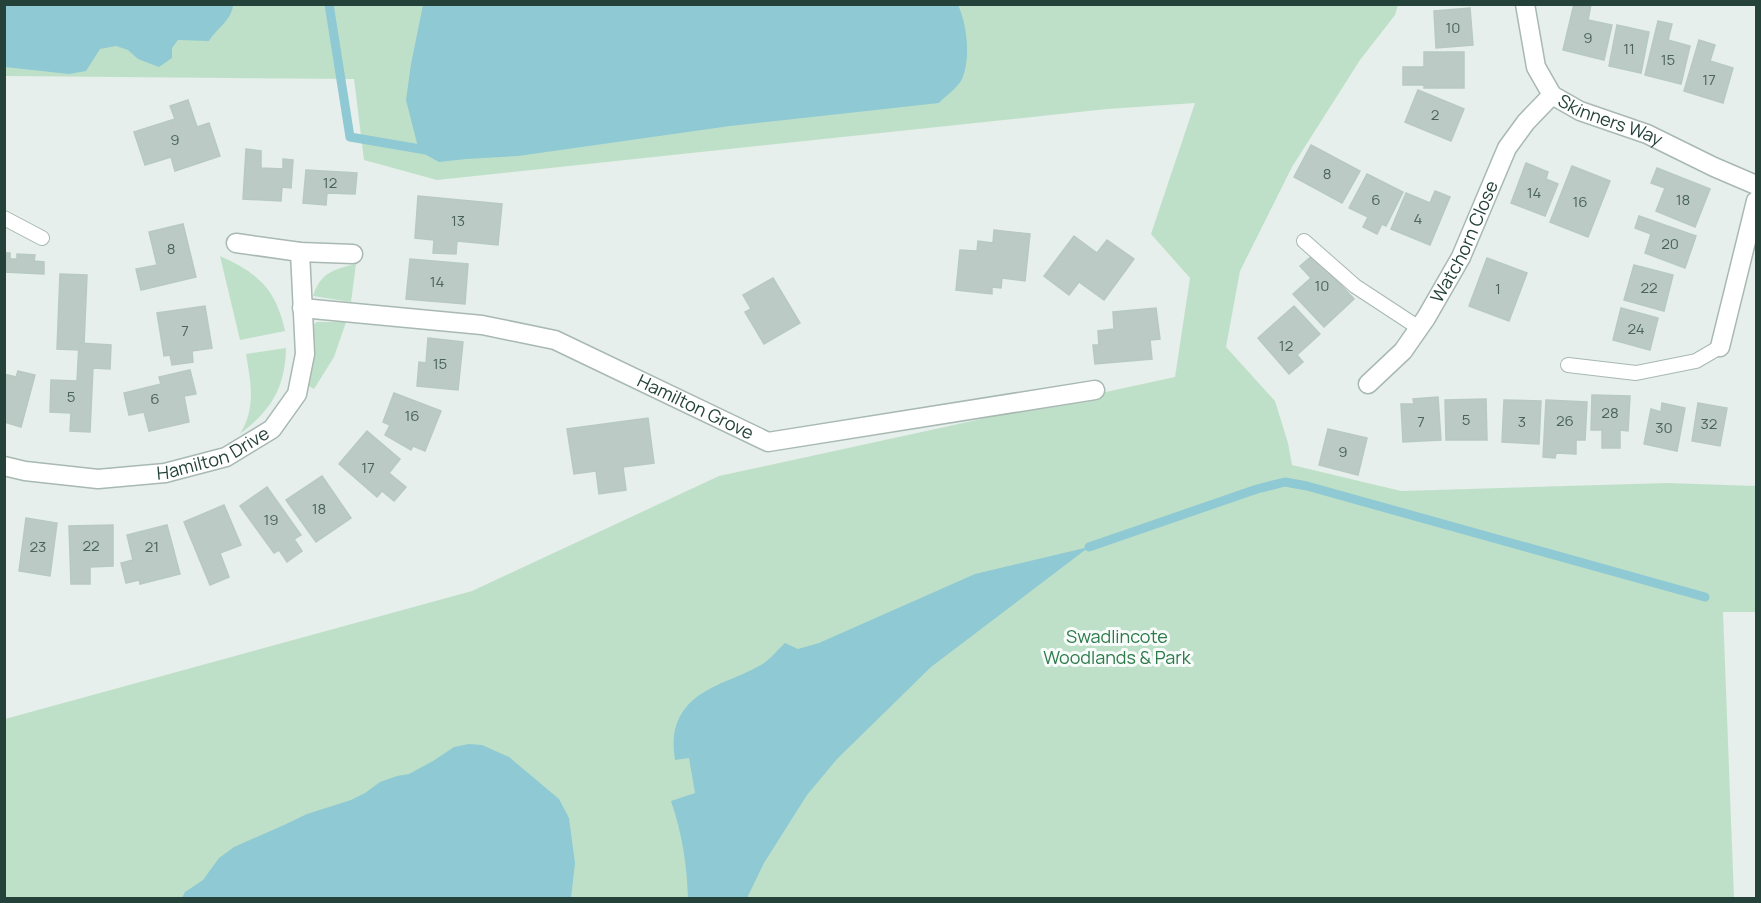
<svg xmlns="http://www.w3.org/2000/svg" width="1761" height="903" font-family="Manrope,sans-serif">
  <style>
    .green { fill: #bfe0c8 }
    .water { fill: #8ec9d4 }
    .lines { fill: none; stroke-linecap: round; stroke-linejoin: round }
    .stream { stroke: #8ec9d4; stroke-width: 9 }
    .building { fill: #bbcac4; stroke: #b8c9c2; stroke-width: 1.5 }
    .lane-casing { stroke: #a8b8b2; stroke-width: 16 }
    .street-casing { stroke: #a8b8b2; stroke-width: 21 }
    .lane { stroke: #fff; stroke-width: 14 }
    .street { stroke: #fff; stroke-width: 18 }
    .labels { text-anchor: middle; stroke-width: 6; stroke-linejoin: round; paint-order: stroke }
    .number-label { font-size: 15px; fill: #4a645c }
    .street-label { font-size: 18px; fill: #24423a; stroke: #f7fbf9 }
    .park-label { font-size: 18px; fill: #2d7a4b; stroke: #f7fbf9 }
  </style>
  <rect width="100%" height="100%" fill="#e6efeb"/>
  <!-- green -->
  <g class="green">
    <path d="M5,5h1393l-3,10 -35,45 -68,107 -52,104 -14,76 49,54 13,42 4,22 109,26 266,-8 89,3v126h-33l11,286h-1729v-179l467,-128 247,-115 456,-99 15,-99 -39,-44 44,-131 -88,6 -670,71 -73,-20 -10,-81 -349,-3z"/>
    <path d="M220,256c38,17 56,33 65,75l-45,9z"/>
    <path d="M356,264l-5,38 -38,-6c7,-23 21,-27 43,-32z"/>
    <path d="M317,322h29l-12,35 -20,32 -9,-5 6,-58z"/>
    <path d="M286,348c-1,41 -15,62 -46,86 16,-26 11,-51 6,-80z"/>
  </g>
  <!-- water -->
  <g class="water">
    <path d="M233,5c-1,15 -17,24 -24,36l-31,-1 -6,8v10l-13,9 -21,-8 -10,-9 -12,-4 -16,3 -14,22 -17,3 -64,-7v-62z"/>
    <path d="M423,5h535c9,19 13,54 4,74 -4,9 -17,17 -23,24l-209,23 -212,30 -52,3 -27,3 -20,-11 -13,-51 5,-36z"/>
    <path d="M1089,547l-158,120 -94,92 -30,36 -43,68 -17,35h-59c-1,-33 -6,-65 -17,-97l24,-8 -6,-35 -14,2c-1,-8 -2,-16 -1,-24 7,-47 52,-51 87,-71 9,-5 16,-15 24,-22l13,6 21,-6 156,-69z"/>
    <path d="M469,744l13,1 27,12 50,42 10,19 6,45 -4,35h-389l3,-6 18,-12 16,-22 15,-11 50,-22 23,-11 44,-14 14,-7 15,-11 17,-6 12,-2 24,-13 21,-14z"/>
  </g>
  <g class="lines">
    <!-- stream -->
    <g class="stream">
      <path d="M329,4l21,133 76,13"/>
      <path d="M1089,547l168,-58 28,-7 22,4 398,111"/>
    </g>
  </g>
  <!-- building -->
  <g class="building">
    <path d="M1574,4h17l-3,16 24,5 -8,35 -41,-10z"/>
    <path d="M1470,8l3,37 -37,3 -2,-37z"/>
    <path d="M1658,21l14,3 -4,16 22,6 -9,38 -36,-9z"/>
    <path d="M1617,25l32,7 -8,41 -32,-7z"/>
    <path d="M1699,40l16,5 -5,16 23,7 -10,35 -39,-12z"/>
    <path d="M1424,52h40v36h-40v-3h-21v-18h21z"/>
    <path d="M1418,90l46,19 -13,32 -46,-19z"/>
    <path d="M188,100l9,27 12,-4 11,33 -45,15 -4,-14 -26,8 -11,-33 41,-13 -5,-13z"/>
    <path d="M1311,145l49,26 -18,32 -48,-26z"/>
    <path d="M246,149l15,2v17l22,1v-10l10,1 -2,28 -9,-1 -1,14 -38,-2z"/>
    <path d="M1526,163l22,9 -2,7 12,5 -13,32 -34,-13z"/>
    <path d="M1572,166l38,15 -22,56 -38,-15z"/>
    <path d="M1657,168l53,21 -15,38 -39,-16 9,-23 -14,-5z"/>
    <path d="M306,170l51,3 -2,21 -28,-1 -1,12 -23,-2z"/>
    <path d="M1367,174l36,18 -17,34 -4,-2 -5,10 -14,-7 5,-10 -19,-9z"/>
    <path d="M1435,191l15,6 -20,48 -39,-16 15,-36 24,10z"/>
    <path d="M418,196l84,8 -4,41 -41,-4 -1,13 -23,-1 1,-13 -19,-2z"/>
    <path d="M1639,216l57,20 -11,32 -40,-15 6,-19 -16,-6z"/>
    <path d="M183,224l13,53 -55,13 -5,-21 21,-4 -8,-33z"/>
    <path d="M994,230l36,4 -5,47 -23,-3 -1,10 -9,-1v7l-36,-4 4,-40 17,1 1,-10 15,2z"/>
    <path d="M1074,236l23,17 10,-13 27,19 -30,41 -25,-18 -10,13 -25,-19z"/>
    <path d="M4,253h6v6h7v-5l18,1 -1,6 10,1v12l-40,-2z"/>
    <path d="M1313,255l41,44 -30,28 -31,-33 18,-16 -11,-12z"/>
    <path d="M1487,258l40,15 -18,48 -40,-15z"/>
    <path d="M410,259l58,5 -3,40 -59,-5z"/>
    <path d="M1634,265l39,10 -9,36 -40,-11z"/>
    <path d="M60,274l27,1 -3,69 -5,-1v7l-22,-1z"/>
    <path d="M773,278l27,45 -36,21 -19,-32 6,-3 -8,-14z"/>
    <path d="M205,306l7,42 -20,3 1,11 -21,3 -2,-10 -6,1 -7,-43z"/>
    <path d="M1294,306l26,28 -23,21 6,7 -14,12 -31,-36z"/>
    <path d="M1156,308l4,31 -10,1 2,19 -57,5 -2,-19h6l-1,-14 16,-2 -1,-17z"/>
    <path d="M1621,308l37,10 -8,32 -37,-10z"/>
    <path d="M428,338l35,4 -5,48 -41,-4 2,-24 7,1z"/>
    <path d="M79,343l32,2 -1,24 -17,-1 -3,64 -20,-1 1,-18 -21,-1 1,-32 26,1z"/>
    <path d="M190,370l6,24 -12,2 5,26 -40,9 -5,-19 -15,3 -5,-22 37,-9 -2,-7z"/>
    <path d="M18,371l17,4 -14,52 -17,-5v-48l12,3z"/>
    <path d="M394,393l47,18 -16,40 -12,-5 -2,4 -26,-15 5,-10 -7,-3z"/>
    <path d="M1592,395l38,1 -2,35 -8,-1v18h-18v-18h-11z"/>
    <path d="M1438,397l3,43 -38,2 -2,-38h13l-1,-5z"/>
    <path d="M1486,399l1,41h-41l-1,-40z"/>
    <path d="M1504,400l37,1 -2,43 -37,-2z"/>
    <path d="M1546,400l41,2 -2,38h-9v14l-20,-1 -1,5 -12,-1z"/>
    <path d="M1662,403l23,5 -8,43 -33,-7 7,-35 10,3z"/>
    <path d="M1698,403l29,5 -7,38 -28,-5z"/>
    <path d="M648,418l6,45 -31,4 3,23 -27,4 -3,-23 -22,3 -7,-45z"/>
    <path d="M1328,429l39,9 -9,37 -39,-10z"/>
    <path d="M367,431l33,28 -11,14 17,14 -12,14 -12,-10 -5,6 -38,-33z"/>
    <path d="M322,476l29,42 -35,24 -30,-42z"/>
    <path d="M267,487l34,48 -7,4 8,12 -15,11 -8,-12 -5,3 -34,-47z"/>
    <path d="M224,505l17,40 -21,8 9,24 -19,8 -26,-63z"/>
    <path d="M26,518l31,5 -7,53 -31,-5z"/>
    <path d="M113,525v41l-23,1v17h-19l-2,-58z"/>
    <path d="M167,525l13,49 -40,10 -1,-4 -13,3 -5,-20 12,-3 -6,-25z"/>
  </g>
  <g class="lines">
    <!-- lane casing -->
    <g class="lane-casing">
      <g id="lane">
        <path d="M4,218l38,20"/>
        <path d="M1304,241l51,45 64,42"/>
        <path d="M1568,365l68,8 60,-12 24,-14"/>
      </g>
    </g>
    <!-- street casing -->
    <g class="street-casing">
      <g id="street">
        <path id="s1" d="M1525,4l11,63 16,28 28,16 67,23 67,33 42,18"/>
        <path d="M236,243l64,9 53,2"/>
        <path id="s2" d="M302,308l180,17 73,15 213,102 327,-52"/>
        <path d="M1720,347l36,-146"/>
        <path id="s3" d="M1368,384l35,-33 23,-33 35,-61 46,-109 19,-26 26,-27"/>
        <path id="s4" d="M4,466l21,5 73,8 67,-6 61,-16 46,-28 25,-35 8,-40 -5,-102"/>
      </g>
    </g>
    <!-- lane -->
    <use href="#lane" class="lane"/>
    <!-- street -->
    <use href="#street" class="street"/>
  </g>
  <g class="labels">
    <!-- number labels -->
    <g class="number-label">
      <text x="1453" y="33">10</text>
      <text x="1588" y="43">9</text>
      <text x="1629" y="54">11</text>
      <text x="1668" y="65">15</text>
      <text x="1709" y="85">17</text>
      <text x="1435" y="120">2</text>
      <text x="175" y="145">9</text>
      <text x="1327" y="179">8</text>
      <text x="330" y="188">12</text>
      <text x="1534" y="198">14</text>
      <text x="1376" y="205">6</text>
      <text x="1683" y="205">18</text>
      <text x="1580" y="207">16</text>
      <text x="1418" y="224">4</text>
      <text x="458" y="226">13</text>
      <text x="1670" y="249">20</text>
      <text x="171" y="254">8</text>
      <text x="437" y="287">14</text>
      <text x="1322" y="291">10</text>
      <text x="1649" y="293">22</text>
      <text x="1498" y="294">1</text>
      <text x="1636" y="334">24</text>
      <text x="185" y="336">7</text>
      <text x="1286" y="351">12</text>
      <text x="440" y="369">15</text>
      <text x="71" y="402">5</text>
      <text x="155" y="404">6</text>
      <text x="1610" y="418">28</text>
      <text x="412" y="421">16</text>
      <text x="1466" y="425">5</text>
      <text x="1565" y="426">26</text>
      <text x="1421" y="427">7</text>
      <text x="1522" y="427">3</text>
      <text x="1709" y="429">32</text>
      <text x="1664" y="433">30</text>
      <text x="1343" y="457">9</text>
      <text x="368" y="473">17</text>
      <text x="319" y="514">18</text>
      <text x="271" y="525">19</text>
      <text x="91" y="551">22</text>
      <text x="38" y="552">23</text>
      <text x="152" y="552">21</text>
    </g>
    <!-- street labels -->
    <g class="street-label">
      <text dy="6" stroke="none"><textPath href="#s1" startOffset="160">Skinners Way</textPath></text>
      <text dy="6" stroke="none"><textPath href="#s3" startOffset="174">Watchorn Close</textPath></text>
      <text dy="6" stroke="none"><textPath href="#s2" startOffset="411">Hamilton Grove</textPath></text>
      <text dy="6" stroke="none"><textPath href="#s4" startOffset="214">Hamilton Drive</textPath></text>
    </g>
    <!-- park labels -->
    <g class="park-label">
      <text x="1117" y="643">Swadlincote<tspan x="1117" dy="21">Woodlands &amp; Park</tspan></text>
    </g>
  </g>
  <!-- border -->
  <rect width="1761" height="903" fill="none" stroke="#24423a" stroke-width="12"/>
</svg>
